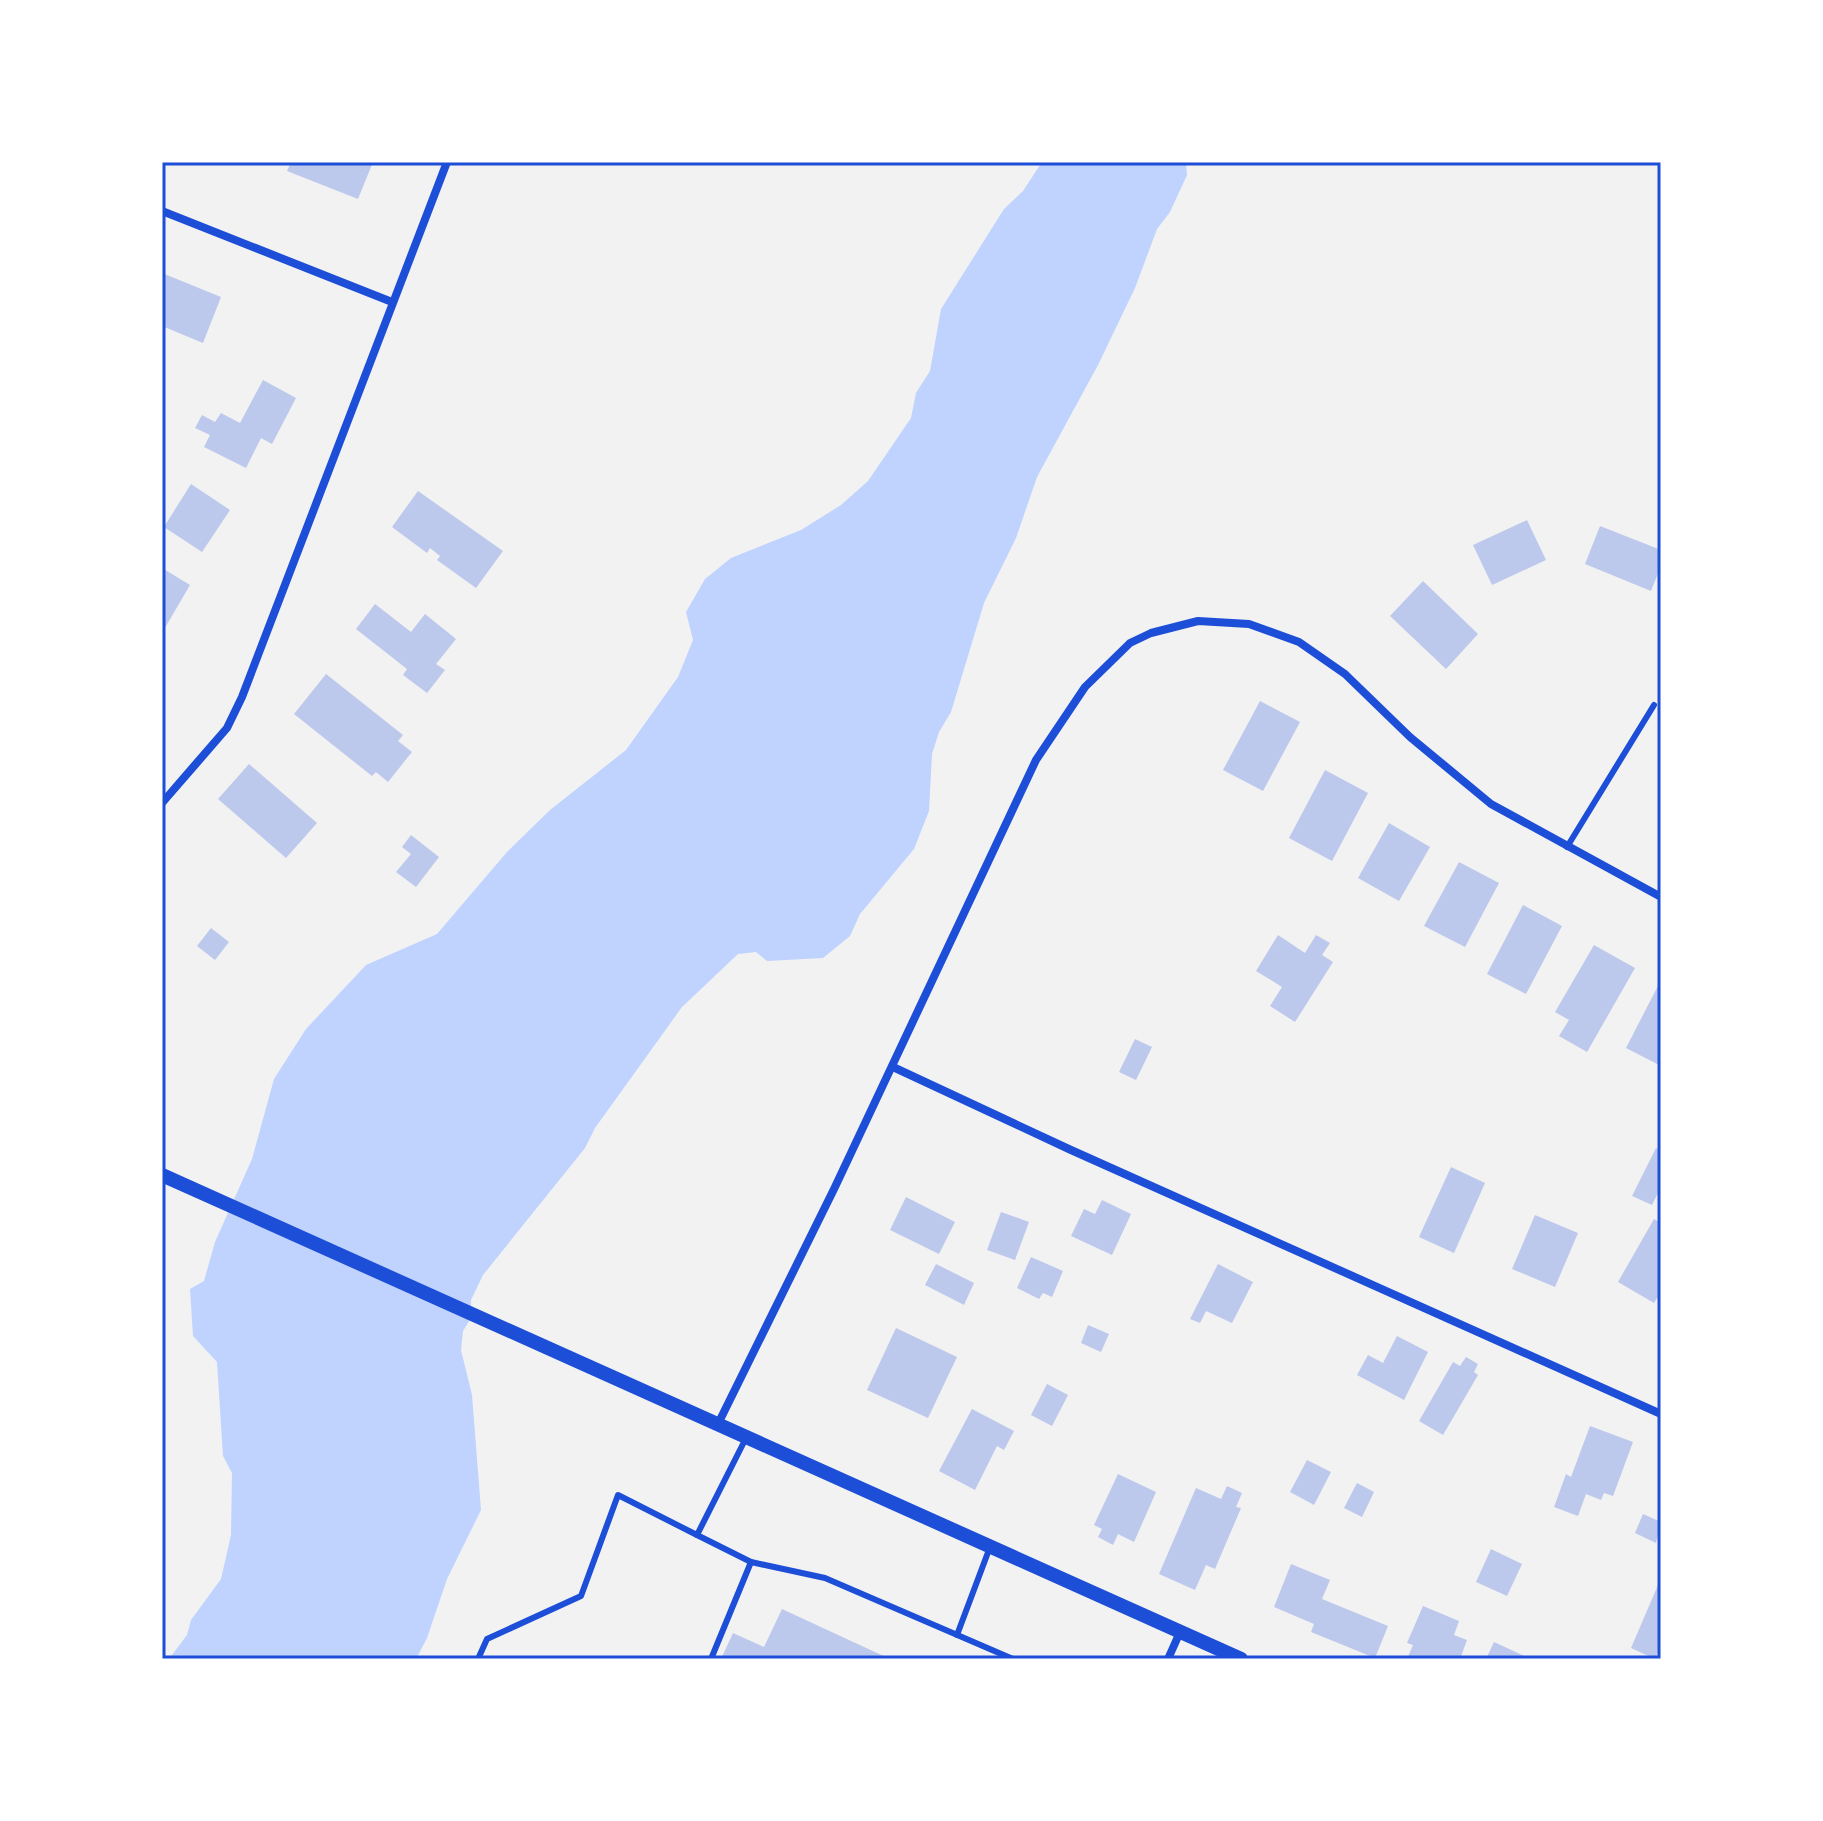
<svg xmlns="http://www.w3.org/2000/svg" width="1823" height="1821" font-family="Montserrat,sans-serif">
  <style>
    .water { fill: #bfd3fe }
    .building { fill: #bdc9ec }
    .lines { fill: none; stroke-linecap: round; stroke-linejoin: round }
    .service { stroke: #1d4ed8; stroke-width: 6 }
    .minor { stroke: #1d4ed8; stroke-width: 8 }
    .tertiary { stroke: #1d4ed8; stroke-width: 14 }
    .neatline { fill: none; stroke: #1d4ed8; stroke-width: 3 }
  </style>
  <rect width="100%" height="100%" fill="#f2f2f2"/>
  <!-- water -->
  <path class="water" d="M1042,162h144l1,13 -17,37 -13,17 -22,59 -37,77 -61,112 -21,61 -32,65 -33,109 -12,20 -7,22 -3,57 -15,38 -54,65 -10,22 -27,22 -56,3 -11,-9 -18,2 -56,53 -87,121 -10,20 -102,127 -12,25v18l-8,13 -2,19 11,45 9,115 -34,69 -20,59 -11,21h-247l18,-24 4,-15 30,-41 10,-44 1,-62 -9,-17 -6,-94 -24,-26 -3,-47 14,-8 11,-39 37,-83 22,-80 32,-50 60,-64 71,-31 70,-82 43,-42 76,-60 52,-73 15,-37 -7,-28 19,-33 26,-21 70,-28 40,-25 27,-24 43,-63 5,-25 14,-22 11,-62 63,-100 19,-18z"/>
  <!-- building -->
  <g class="building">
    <path d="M291,162h82l-15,37 -71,-28z"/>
    <path d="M162,273l59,24 -18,46 -41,-17z"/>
    <path d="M263,380l33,18 -24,46 -11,-6 -15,30 -42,-21 6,-12 -15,-7 7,-13 13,7 6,-9 19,10z"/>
    <path d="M191,484l39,26 -28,42 -38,-25z"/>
    <path d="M418,491l85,60 -27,37 -39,-28 3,-4 -10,-8 -3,5 -35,-26z"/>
    <path d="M1527,520l19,40 -54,25 -19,-40z"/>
    <path d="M1600,526l61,24v16l-10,25 -66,-27z"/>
    <path d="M162,568l28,17 -28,48z"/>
    <path d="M1423,581l55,53 -32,35 -56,-53z"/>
    <path d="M375,604l36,28 14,-18 31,25 -20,25 9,6 -18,23 -24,-18 4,-6 -51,-40z"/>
    <path d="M326,674l77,61 -5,6 14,11 -24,30 -12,-10 -4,4 -78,-62z"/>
    <path d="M1260,701l40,21 -37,69 -40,-21z"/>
    <path d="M249,764l68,59 -31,35 -68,-59z"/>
    <path d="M1325,770l43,23 -36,68 -43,-23z"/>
    <path d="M1389,823l41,24 -31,54 -41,-23z"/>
    <path d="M411,835l28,22 -23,30 -20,-15 15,-18 -9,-7z"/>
    <path d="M1459,862l40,21 -34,64 -41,-21z"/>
    <path d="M1523,905l39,21 -36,68 -39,-20z"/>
    <path d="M211,928l18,14 -14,18 -18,-14z"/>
    <path d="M1278,935l27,18 11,-18 14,8 -8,12 11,7 -38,60 -25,-16 12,-19 -26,-16z"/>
    <path d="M1594,945l41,23 -48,84 -28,-16 10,-16 -14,-8z"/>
    <path d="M1661,980v86l-35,-18z"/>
    <path d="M1135,1039l17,8 -16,33 -17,-8z"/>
    <path d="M1656,1148l5,3v36l-9,18 -20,-9z"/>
    <path d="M1451,1167l34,16 -31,70 -35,-16z"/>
    <path d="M906,1197l49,25 -16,32 -49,-24z"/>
    <path d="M1102,1200l29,14 -19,41 -41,-19 13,-27 11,5z"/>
    <path d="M1001,1212l28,10 -14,38 -28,-10z"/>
    <path d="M1535,1215l43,18 -23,54 -43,-18z"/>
    <path d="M1654,1219l7,4v77l-4,-2 -3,5 -36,-21z"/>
    <path d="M1031,1257l32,14 -11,26 -9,-4 -4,6 -22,-11z"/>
    <path d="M936,1264l38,19 -10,22 -39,-20z"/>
    <path d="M1218,1264l35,18 -21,41 -26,-12 -6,12 -10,-4z"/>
    <path d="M1088,1325l21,9 -8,18 -20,-9z"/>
    <path d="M896,1328l61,29 -29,61 -61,-28z"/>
    <path d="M1397,1336l31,16 -24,48 -47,-25 11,-20 15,8z"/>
    <path d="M1466,1357l12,7 -4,8 4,3 -35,60 -24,-14 34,-59 7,4z"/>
    <path d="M1047,1384l21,11 -16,31 -21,-11z"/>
    <path d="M972,1409l42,22 -10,19 -7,-4 -22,44 -36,-19z"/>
    <path d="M1590,1426l43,16 -20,54 -9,-3 -3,7 -15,-6 -8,22 -24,-9 12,-33 5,3z"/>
    <path d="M1307,1460l24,12 -17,33 -24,-13z"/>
    <path d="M1118,1474l38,18 -22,50 -16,-8 -5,11 -15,-8 4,-8 -8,-4z"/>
    <path d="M1357,1483l17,9 -12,25 -18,-9z"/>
    <path d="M1227,1486l15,7 -6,14 5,1 -26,61 -9,-4 -11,25 -36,-16 37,-86 25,11z"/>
    <path d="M1643,1514l18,8 -5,21 -21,-10z"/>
    <path d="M1491,1549l31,15 -15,32 -31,-14z"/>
    <path d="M1291,1564l39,16 -8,19 66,27 -13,32 -64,-26 3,-8 -40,-17z"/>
    <path d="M1661,1578v67l-6,14 -24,-11z"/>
    <path d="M1423,1606l36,15 -5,14 13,5 -7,19h-53l6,-14 -6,-2z"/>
    <path d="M782,1609l108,50h-169l12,-26 31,14z"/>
    <path d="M1494,1642l37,17h-45z"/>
  </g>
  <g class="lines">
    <!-- service -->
    <g class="service">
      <path d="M1567,847l87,-142"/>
      <path d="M697,1535l54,27 -40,97"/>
      <path d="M751,1562l74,16 188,81"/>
      <path d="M957,1635l33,-88"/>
      <path d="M478,1659l9,-20 94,-43 37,-101 79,40 49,-97"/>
    </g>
    <!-- minor -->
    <g class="minor">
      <path d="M162,211l230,91"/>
      <path d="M162,803l65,-75 15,-31 205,-535"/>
      <path d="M893,1067l178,83 590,264"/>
      <path d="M717,1426l118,-239 201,-427 49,-73 45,-44 21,-10 47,-12 51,3 50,18 46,32 65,63 81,67 170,93"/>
      <path d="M1168,1659l12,-27"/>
    </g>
    <!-- tertiary -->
    <path class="tertiary" d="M162,1175l1079,484"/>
  </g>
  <!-- border -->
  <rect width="1823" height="1821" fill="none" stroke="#ffffff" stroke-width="328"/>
  <rect x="164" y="164" width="1495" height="1493" class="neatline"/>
</svg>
